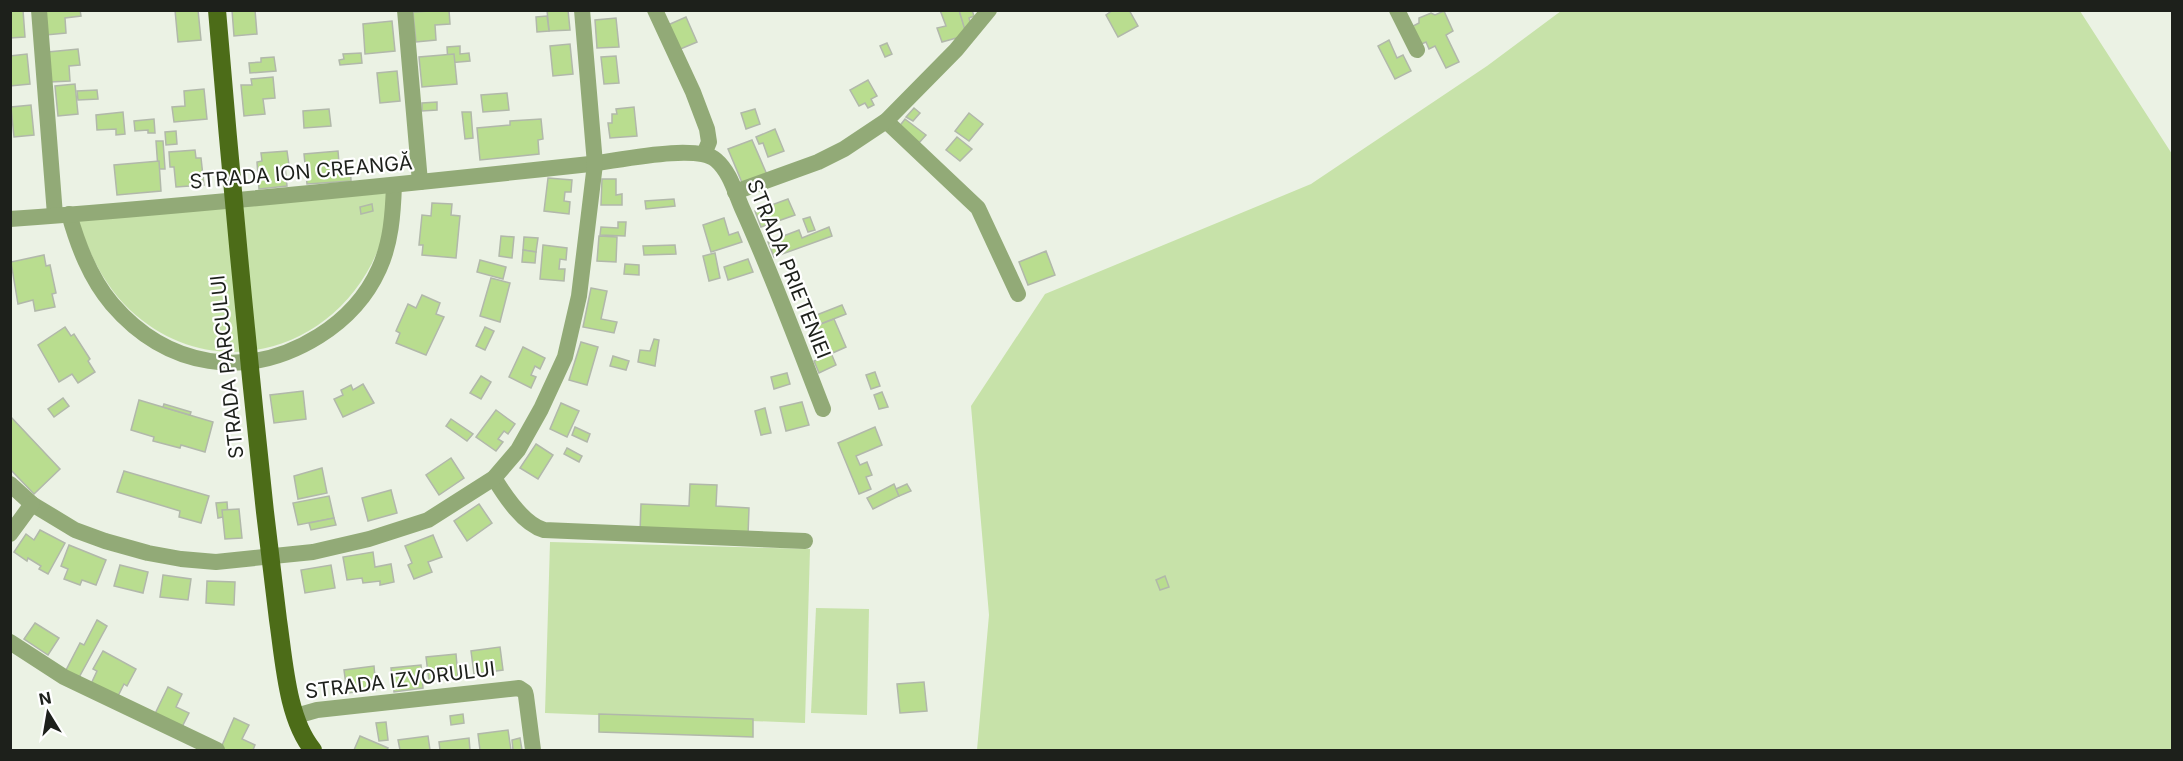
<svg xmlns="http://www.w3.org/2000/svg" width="2183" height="761" font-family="Inter,sans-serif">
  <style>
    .green { fill: #c7e2a9 }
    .building { fill: #b9dd8f; stroke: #b1b8aa; stroke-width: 1.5 }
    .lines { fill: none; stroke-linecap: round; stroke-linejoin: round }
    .minor { stroke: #92aa77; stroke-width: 16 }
    .major { stroke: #4c6c18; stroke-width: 18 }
    .labels { text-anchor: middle; stroke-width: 4.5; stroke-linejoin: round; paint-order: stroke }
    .street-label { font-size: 20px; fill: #1d201b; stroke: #fff }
  </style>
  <rect width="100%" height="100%" fill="#ebf2e4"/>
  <!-- green -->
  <g class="green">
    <path d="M1561,11h519l92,143v596h-1195l12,-135 -18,-209 74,-112 266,-110 176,-118z"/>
    <path d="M387,193c-2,15 -1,35 -6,49 -38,107 -165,148 -251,68 -26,-25 -40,-55 -52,-89z"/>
    <path d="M550,542l260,7 -5,174 -260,-10z"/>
    <path d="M816,608l53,1 -2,106 -56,-2z"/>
  </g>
  <!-- building -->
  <g class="building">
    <path d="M10,10h13l2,27 -15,1z"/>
    <path d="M44,10h36l1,6 -16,2 1,15 -20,2z"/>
    <path d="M175,10h23l3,30 -23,2z"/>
    <path d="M232,10h23l2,24 -23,2z"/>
    <path d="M449,10l1,14 -15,1 1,15 -20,2 -3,-30z"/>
    <path d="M547,10h21l2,20 -21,1z"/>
    <path d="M940,10h19l8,25 -25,7 -5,-14 9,-2z"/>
    <path d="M959,10h13l2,6 -5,2 3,10 -7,2z"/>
    <path d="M1113,10h16l9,16 -20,11 -12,-22z"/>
    <path d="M1444,11l9,20 -7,4 13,27 -13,6 -11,-22 -6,3 -3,-7 -7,3 -8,-18 8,-4v-5l12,-5 4,2z"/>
    <path d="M547,16l2,15 -12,1 -1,-15z"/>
    <path d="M686,17l11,25 -19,8 -10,-25z"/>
    <path d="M616,18l3,29 -22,1 -2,-28z"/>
    <path d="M392,21l3,30 -30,3 -2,-30z"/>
    <path d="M1389,40l8,18 6,-3 8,16 -16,8 -17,-33z"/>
    <path d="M887,43l5,11 -7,3 -5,-11z"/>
    <path d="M570,44l3,30 -20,2 -3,-30z"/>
    <path d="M460,46v8l9,-1 1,8 -22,2 -1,-16z"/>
    <path d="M78,49l2,16 -11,1 1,15 -20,1 -2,-30z"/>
    <path d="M361,53l1,10 -22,2 -1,-5 5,-1 -1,-5z"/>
    <path d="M27,54l3,30 -20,2v-30z"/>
    <path d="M454,54l3,30 -35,3 -3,-30z"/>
    <path d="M616,56l3,27 -15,1 -3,-27z"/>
    <path d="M274,57l2,14 -26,2 -1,-10 12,-1v-4z"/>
    <path d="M397,71l3,30 -20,2 -3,-30z"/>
    <path d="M273,77l2,21 -12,1 2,15 -21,2 -3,-31h11l-1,-6z"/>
    <path d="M868,80l9,16 -6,3 3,6 -6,3 -3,-5 -6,3 -9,-16z"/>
    <path d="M75,84l3,30 -20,2 -3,-30z"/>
    <path d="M204,89l3,30 -33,3 -2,-15 13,-1 -1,-15z"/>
    <path d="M97,90l1,9 -20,1 -1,-9z"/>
    <path d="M507,93l2,17 -26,2 -2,-17z"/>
    <path d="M437,102v8l-15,1v-8z"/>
    <path d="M31,105l3,30 -20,2 -3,-30z"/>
    <path d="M634,107l3,29 -27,2 -2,-15h4v-9h5l-1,-5z"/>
    <path d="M914,108l6,5 -7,8 -7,-4z"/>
    <path d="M329,109l2,17 -27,2 -1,-17z"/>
    <path d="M755,109l5,15 -14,5 -5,-16z"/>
    <path d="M123,112l2,22 -9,1v-6l-19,1 -1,-15z"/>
    <path d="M462,112h9l2,26 -8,1z"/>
    <path d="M969,113l14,11 -14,17 -14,-10z"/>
    <path d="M154,119l1,14h-7v-3l-13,1 -1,-10z"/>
    <path d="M541,119l2,20 -5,1 1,14 -59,6 -3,-32 33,-3v-4z"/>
    <path d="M905,119l21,16 -8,9 -20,-16z"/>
    <path d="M775,129l9,22 -16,6 -5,-14 -4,1 -3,-7z"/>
    <path d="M176,131l1,13 -11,1 -1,-13z"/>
    <path d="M957,137l15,12 -12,12 -14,-11z"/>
    <path d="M752,140l16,37 -25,8 -15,-36z"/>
    <path d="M156,141h7l2,28h-7z"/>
    <path d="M195,150l1,8h5l3,27 -28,2 -2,-20h-4l-1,-15z"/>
    <path d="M287,151l2,14 -4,1 2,20 -28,3 -2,-27 5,-1 -1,-8z"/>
    <path d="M338,151l1,12 11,-1 1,19 -44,3 -3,-30z"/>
    <path d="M159,161l2,30 -44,4 -3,-30z"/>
    <path d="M548,178l24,2 -1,12h-6l-1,9 6,1 -1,12 -25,-3z"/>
    <path d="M602,179h14v16l6,-1v11h-21z"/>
    <path d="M674,199l1,7 -29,3 -1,-8z"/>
    <path d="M788,199l7,16 -34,12 -6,-16z"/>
    <path d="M432,203l20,1 -1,11 9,1 -4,42 -34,-3 1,-10h-4l3,-30 9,1z"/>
    <path d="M372,204l1,7 -12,3 -1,-7z"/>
    <path d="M810,217l5,13 -7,2 -5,-13z"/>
    <path d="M724,218l5,17 9,-3 4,10 -31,10 -8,-27z"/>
    <path d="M618,222h8l-1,14 -25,-1 1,-8 17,1z"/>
    <path d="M829,227l3,9 -58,21 -6,-15 31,-12 3,8z"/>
    <path d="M501,236l13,1 -2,21 -13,-2z"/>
    <path d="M599,236l18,1 -1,25 -19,-1z"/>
    <path d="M524,237l14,1 -2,14 -13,-2z"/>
    <path d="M543,245l24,3 -1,12 -6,-1 -1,10h6l-1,12 -24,-2z"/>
    <path d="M675,245l1,9 -32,1 -1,-9z"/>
    <path d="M523,250l13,2 -1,11 -13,-1z"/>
    <path d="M1046,251l9,24 -27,10 -9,-23z"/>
    <path d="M715,253l5,25 -11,3 -6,-25z"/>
    <path d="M44,255l2,11 4,-1 6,28 -4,1 3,13 -20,4 -2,-11 -15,4 -7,-42z"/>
    <path d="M748,259l5,13 -25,8 -4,-13z"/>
    <path d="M480,260l26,7 -3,12 -26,-7z"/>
    <path d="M625,264l14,1v10l-15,-1z"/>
    <path d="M491,278l19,5 -10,39 -20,-6z"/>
    <path d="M591,288l16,3 -6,28 16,3 -3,11 -31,-6z"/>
    <path d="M422,295l18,8 -4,11 8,3 -18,38 -30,-12 4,-10 -4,-2 12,-27 8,4z"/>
    <path d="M842,305l4,9 -33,13 -4,-9z"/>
    <path d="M834,319l12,28 -20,9 -13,-29z"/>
    <path d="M65,327l6,9 3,-2 16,25 -2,2 7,11 -17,11 -6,-9 -13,8 -21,-37z"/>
    <path d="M485,327l9,4 -9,19 -9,-4z"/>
    <path d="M654,339l5,1 -4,26 -17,-4 2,-12 10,1z"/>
    <path d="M581,342l17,5 -11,38 -18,-5z"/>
    <path d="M523,347l22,11 -5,11 -5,-3 -4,9 5,2 -5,11 -22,-11z"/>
    <path d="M831,353l5,12 -17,8 -5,-12z"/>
    <path d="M613,356l16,5 -3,9 -16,-4z"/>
    <path d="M875,372l5,14 -9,3 -5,-14z"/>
    <path d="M787,373l3,11 -16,5 -3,-12z"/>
    <path d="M481,376l10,6 -10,17 -11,-6z"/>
    <path d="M363,384l11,19 -31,14 -9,-18 9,-4 -2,-5 10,-5 2,5z"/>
    <path d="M303,391l3,28 -32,4 -4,-28z"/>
    <path d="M882,392l6,15 -9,2 -5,-14z"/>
    <path d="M63,398l6,8 -15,11 -6,-8z"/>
    <path d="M139,400l74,22 -8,30 -24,-7 -1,3 -27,-7 1,-4 -23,-7z"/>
    <path d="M802,402l7,23 -23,6 -6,-24z"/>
    <path d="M561,403l18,8 -12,26 -17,-8z"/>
    <path d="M164,404l27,8 -1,3 -27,-8z"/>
    <path d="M765,408l6,25 -10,2 -6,-24z"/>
    <path d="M496,410l19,14 -7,10 -4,-3 -6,8 5,3 -7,9 -20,-14z"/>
    <path d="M10,416l50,53 -26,25 -24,-25z"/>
    <path d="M451,419l22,15 -6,7 -21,-15z"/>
    <path d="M575,427l15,7 -3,8 -15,-7z"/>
    <path d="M875,427l7,18 -26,11 4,9 7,-3 5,13 -6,2 5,12 -12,5 -21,-51z"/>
    <path d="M536,444l17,11 -15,24 -18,-11z"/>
    <path d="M567,448l15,8 -3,6 -15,-8z"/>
    <path d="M451,458l13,20 -25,17 -13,-20z"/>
    <path d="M322,468l5,25 -29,6 -4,-23z"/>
    <path d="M124,471l85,25 -8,27 -22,-6 1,-6 -63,-19z"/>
    <path d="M690,484l27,1 -1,21 33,2 -1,27 -108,-3 1,-28 48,2z"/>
    <path d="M894,484l5,12 -26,13 -6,-11z"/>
    <path d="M907,484l4,7 -12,5 -3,-7z"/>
    <path d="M391,490l6,23 -29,8 -6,-23z"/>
    <path d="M329,496l5,22 -36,7 -5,-22z"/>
    <path d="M227,502l1,14 -10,2 -2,-15z"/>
    <path d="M479,504l13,19 -25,18 -13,-20z"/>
    <path d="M239,509l3,29 -17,1 -3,-29z"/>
    <path d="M334,518l2,7 -25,5 -2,-7z"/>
    <path d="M40,530l25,13 -17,31 -9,-5 2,-3 -13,-8 -1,3 -13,-9 12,-18 8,6z"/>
    <path d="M433,535l9,22 -14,5 4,10 -18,7 -6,-14 4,-2 -7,-17z"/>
    <path d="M69,545l37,15 -10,25 -14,-5 -2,5 -16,-6 4,-10 -7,-3z"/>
    <path d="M373,552l2,15 16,-3 3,18 -14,3v-4l-17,2 -1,-5 -15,2 -4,-23z"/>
    <path d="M120,565l28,7 -5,21 -29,-7z"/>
    <path d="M331,565l4,23 -30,5 -4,-23z"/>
    <path d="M163,575l28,4 -3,21 -28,-3z"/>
    <path d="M1165,576l4,11 -9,3 -4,-10z"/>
    <path d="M207,581l28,1 -1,23 -28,-2z"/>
    <path d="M97,620l10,6 -30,55 -13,-7 16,-31 4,2z"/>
    <path d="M35,623l24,15 -11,17 -24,-16z"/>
    <path d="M500,647l3,23 -29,4 -3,-23z"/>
    <path d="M103,651l33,18 -9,17 -3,-2 -7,14 -26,-14 6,-13 -4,-2z"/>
    <path d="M456,654l2,23 -29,4 -3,-24z"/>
    <path d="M421,665l2,23 -29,4 -3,-24z"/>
    <path d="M374,666l2,24 -29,3 -3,-23z"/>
    <path d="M924,682l3,29 -27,2 -3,-29z"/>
    <path d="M168,687l14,7 -6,13 13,6 -9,18 -27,-13z"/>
    <path d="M463,714l1,9 -13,2 -1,-9z"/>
    <path d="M599,714l154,5v18l-154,-5z"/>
    <path d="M234,718l15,7 -7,14 13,6 -2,5h-33z"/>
    <path d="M386,722l2,18 -9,1 -3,-18z"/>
    <path d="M508,730l3,20h-31l-2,-16z"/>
    <path d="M360,736l28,12 -1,2h-33z"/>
    <path d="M428,736l2,14h-30l-2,-10z"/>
    <path d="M469,738l1,12h-30l-1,-8z"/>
    <path d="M520,738l2,12h-9l-1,-10z"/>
  </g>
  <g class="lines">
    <!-- minor -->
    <g class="minor">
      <path d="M39,10l16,205"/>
      <path d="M405,10l15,172"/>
      <path d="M655,10l38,82 14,37 2,13 -5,12"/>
      <path d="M1397,10l20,40"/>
      <path d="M886,121l92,87 40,86"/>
      <path d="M735,192l83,-30 26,-13 42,-28 70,-71 33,-40"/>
      <path d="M69,214c9,32 21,64 43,90 55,64 135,77 207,32 27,-17 47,-38 60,-67 12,-26 14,-55 15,-84"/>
      <path d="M10,219c194,-14 387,-34 580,-55 27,-3 106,-21 126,-4 14,12 19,32 26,48 30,66 55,134 81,201"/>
      <path d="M494,478c11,18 29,46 50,52l261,11"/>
      <path d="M10,484l22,20 43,26 30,11 43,12 33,6 35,3 97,-10 56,-13 59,-19 66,-42 24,-28 23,-41 24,-52 14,-61 16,-132 -13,-154"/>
      <path d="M10,534l22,-30"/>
      <path d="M10,642l54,35 153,73"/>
      <path d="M296,716l21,-6 202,-22 6,4 1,4 7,54"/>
    </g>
    <!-- major -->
    <path class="major" d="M217,10c14,168 30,335 48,502 4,36 9,72 13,108 6,40 9,99 35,130"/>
  </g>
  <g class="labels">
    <!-- street labels -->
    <g class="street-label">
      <text transform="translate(301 172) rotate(-5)" y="7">STRADA ION CREANGĂ</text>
      <text transform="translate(789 269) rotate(68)" y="7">STRADA PRIETENIEI</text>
      <text transform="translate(227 367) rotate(-96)" y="7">STRADA PARCULUI</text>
      <text transform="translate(400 680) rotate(-7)" y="7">STRADA IZVORULUI</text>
    </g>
  </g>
  <!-- border -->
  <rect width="2183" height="761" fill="none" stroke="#1d201b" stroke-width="24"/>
  <!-- north arrow -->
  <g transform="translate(48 713) rotate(349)" stroke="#ffffff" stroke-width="4.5" paint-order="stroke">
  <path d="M0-4.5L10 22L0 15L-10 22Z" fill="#1d201b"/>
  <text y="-9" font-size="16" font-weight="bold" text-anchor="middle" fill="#1d201b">N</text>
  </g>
</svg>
